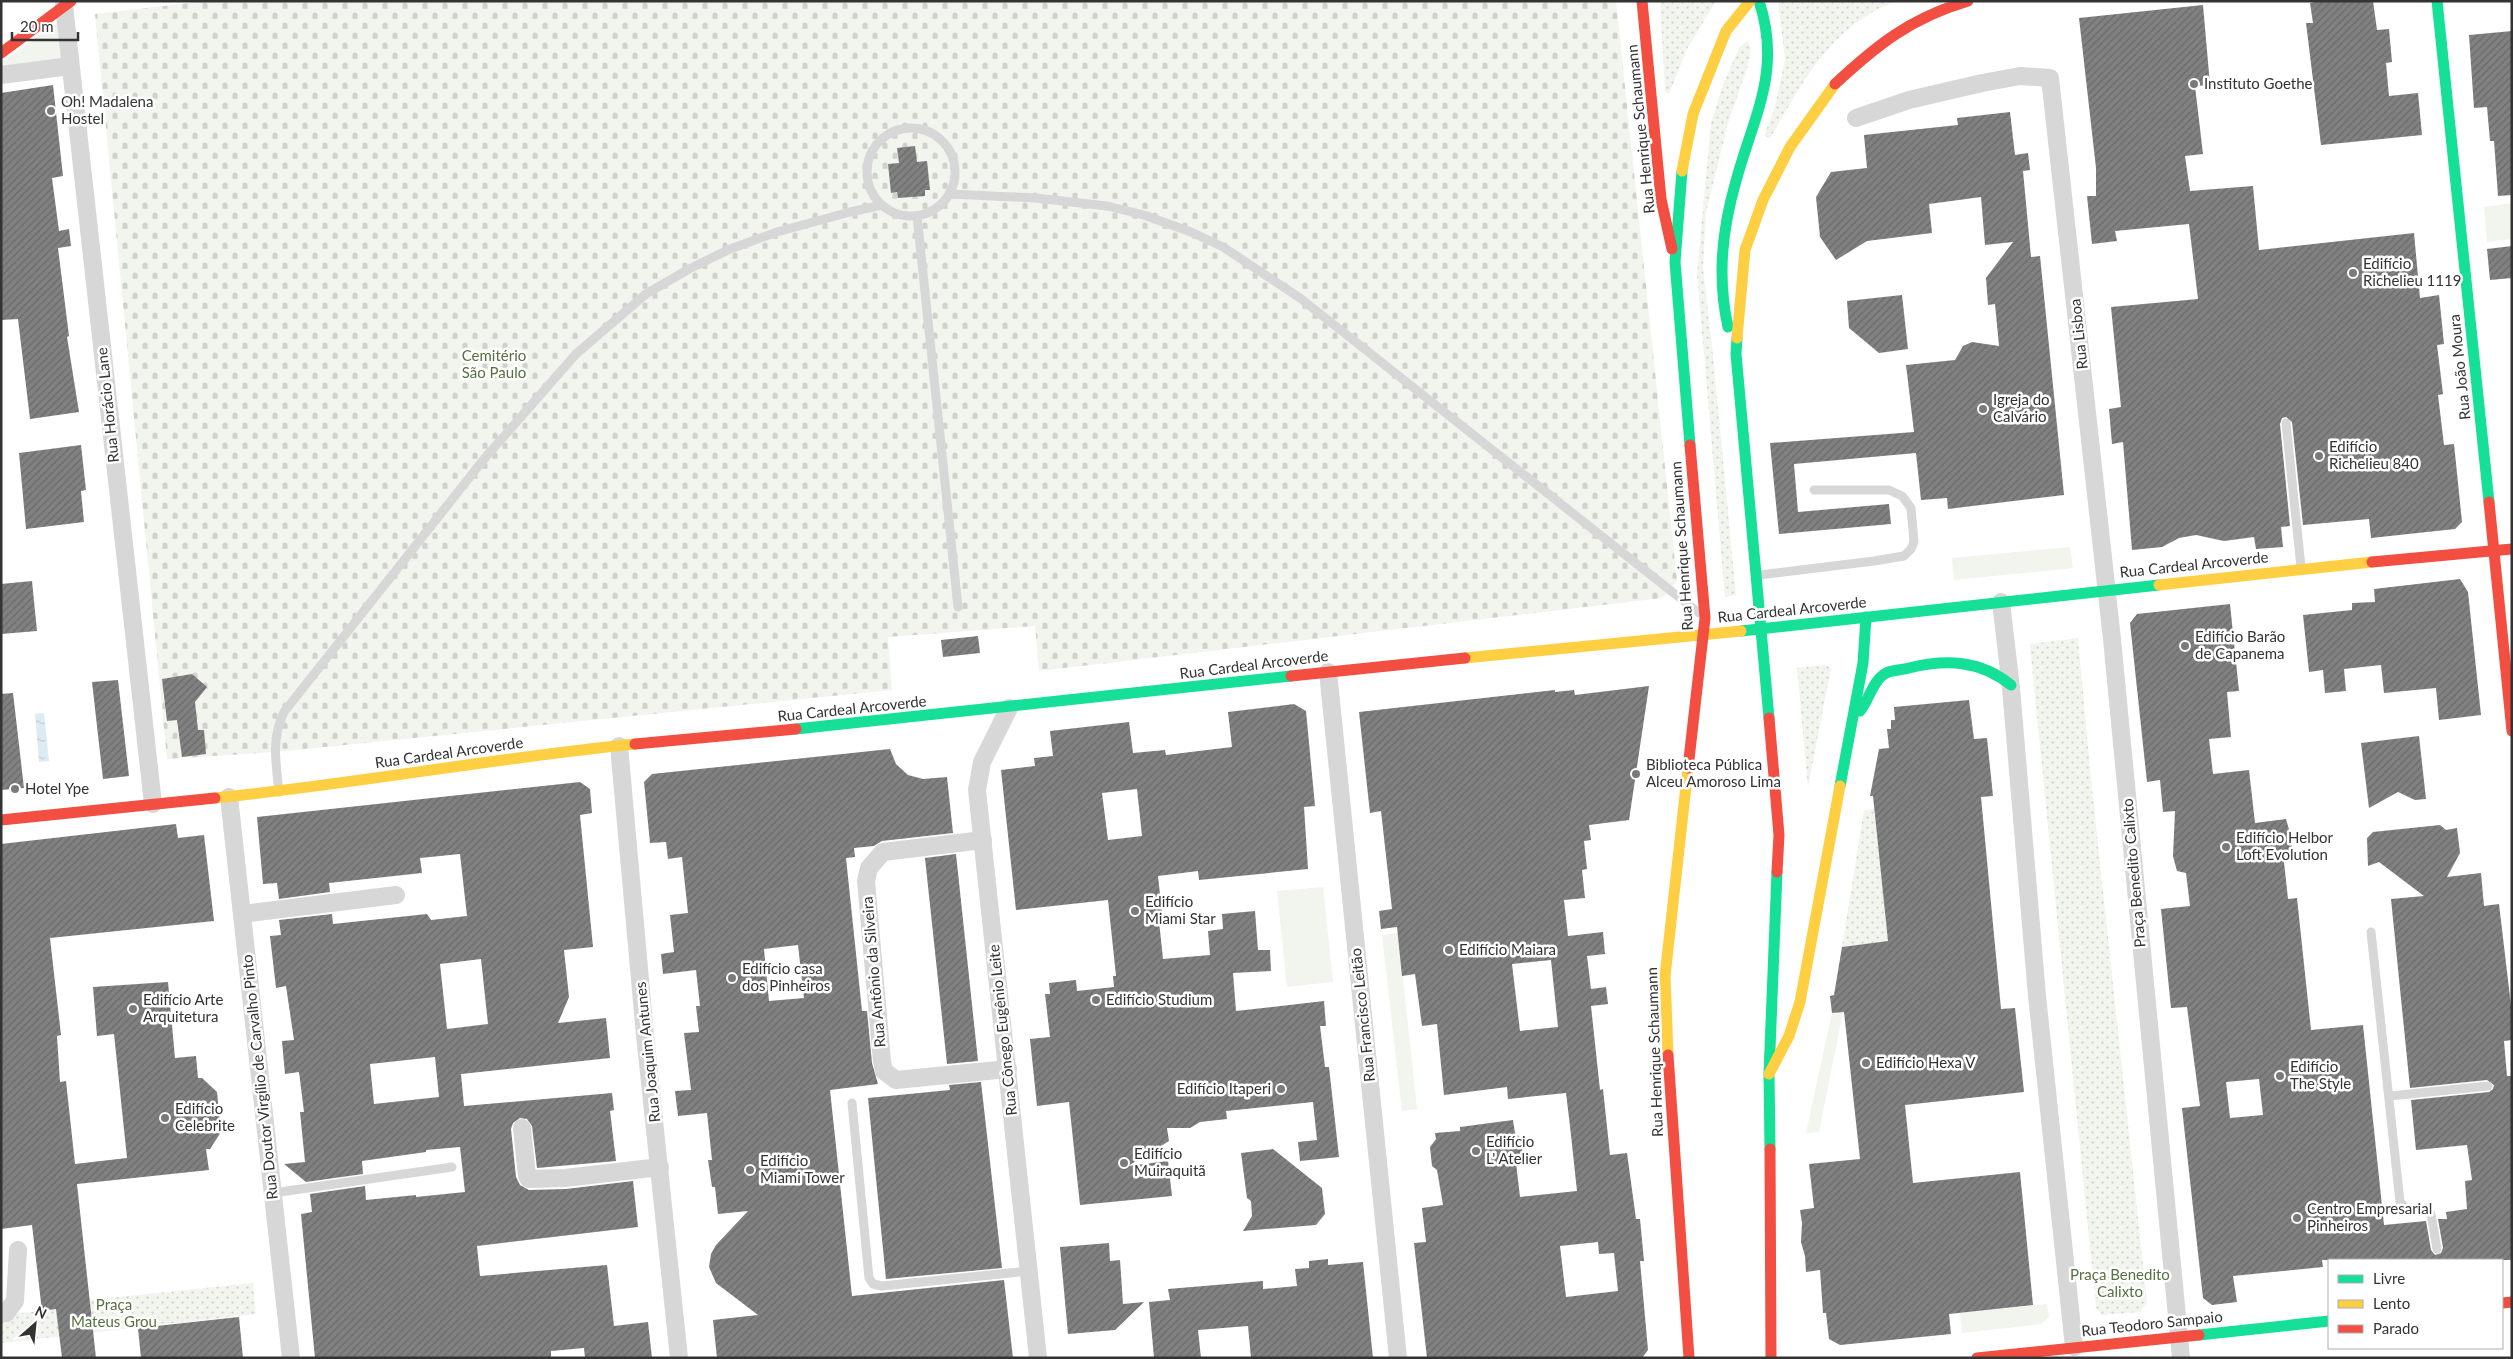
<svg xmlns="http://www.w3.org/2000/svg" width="2513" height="1359" font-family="Lato,sans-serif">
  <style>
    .grass { fill: url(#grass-dots) }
    .cemetery { fill: url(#cemetery-stones) }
    .garden { fill: #f1f5ed }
    .water { fill: url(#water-ripples) }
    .building { fill: url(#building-hatch); fill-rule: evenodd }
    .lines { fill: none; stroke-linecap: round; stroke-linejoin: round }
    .lane { stroke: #d7d7d7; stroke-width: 9 }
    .street { stroke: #d7d7d7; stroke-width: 18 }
    .fast { stroke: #16e098; stroke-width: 11 }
    .slow { stroke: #ffcf43; stroke-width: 11 }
    .jam { stroke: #f24e42; stroke-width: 11 }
    .poi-dot { fill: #7a7a7a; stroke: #fff; stroke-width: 2 }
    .labels { text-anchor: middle; stroke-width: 5; stroke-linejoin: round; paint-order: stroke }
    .poi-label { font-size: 15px; fill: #333; stroke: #fff; text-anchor: start }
    .street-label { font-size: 15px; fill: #333; stroke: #fff }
    .park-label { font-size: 15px; fill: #56703f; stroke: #fff }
  </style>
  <defs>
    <pattern id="grass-dots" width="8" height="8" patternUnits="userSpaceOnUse" patternTransform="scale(1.25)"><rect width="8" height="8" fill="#f1f5ed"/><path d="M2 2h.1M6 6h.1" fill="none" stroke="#cfd2cc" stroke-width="1.8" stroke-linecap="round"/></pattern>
    <pattern id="cemetery-stones" width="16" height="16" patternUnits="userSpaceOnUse" patternTransform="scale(1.25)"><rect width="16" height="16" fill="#f1f5ed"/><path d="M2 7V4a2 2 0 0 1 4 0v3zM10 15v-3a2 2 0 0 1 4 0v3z" fill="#cfd2cc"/></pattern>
    <pattern id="water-ripples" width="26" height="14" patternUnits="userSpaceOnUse" patternTransform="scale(1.25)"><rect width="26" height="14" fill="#ddebf3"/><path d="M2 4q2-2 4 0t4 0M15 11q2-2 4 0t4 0" fill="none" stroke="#becad1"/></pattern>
    <pattern id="building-hatch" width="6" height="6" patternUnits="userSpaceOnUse" patternTransform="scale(1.25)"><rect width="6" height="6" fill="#818181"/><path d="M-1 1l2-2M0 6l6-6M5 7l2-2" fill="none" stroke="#6a6a6a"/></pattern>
  </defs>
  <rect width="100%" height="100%" fill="#fff"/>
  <!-- grass -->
  <g class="grass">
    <path d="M1660,1h56l-29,48 -18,45 -4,-2z"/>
    <path d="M1778,1h118c-68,27 -91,79 -126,137l-6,-2 11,-29 10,-48z"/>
    <path d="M1747,41l4,7 -3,18 -20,57 -22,90 -3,55 9,78 24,249 -11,2 -28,-323 14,-152 13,-40 15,-34z"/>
    <path d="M2078,638l13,141 56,523 -7,10 -38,3 -6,-7 -66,-662 1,-2z"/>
    <path d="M1825,665l6,3 -23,119 -11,-119z"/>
    <path d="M1875,809l13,132 -46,6 22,-137z"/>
    <path d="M253,1283l3,31 -255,29v-28l89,-9v-6z"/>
  </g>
  <!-- cemetery -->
  <path class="cemetery" d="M206,1h1410l61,580 -14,17 -624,73 -4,-45 -147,11 4,53 -617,62 -108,7 -72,-745z"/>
  <!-- garden -->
  <g class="garden">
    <path d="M57,23l5,37 -61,9v-6z"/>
    <path d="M2512,203v36l-25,3 -3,-35z"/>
    <path d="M2070,547l3,21 -119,12 -2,-22z"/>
    <path d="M1323,887l10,95 -46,5 -10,-96z"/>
    <path d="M1398,933l19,176 -15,2 -20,-176z"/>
    <path d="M1843,1012l-24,120 -13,1 26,-120z"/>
    <path d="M2047,1304l2,12 -7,8 -80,9 -2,-20z"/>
  </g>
  <!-- water -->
  <path class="water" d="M44,713l5,48 -10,1 -4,-48z"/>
  <!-- building -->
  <g class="building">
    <path d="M2321,1h52l4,29 12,-1 3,33 -6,1 3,33 29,-3 4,42 -101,10 -15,-122h7l-3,-20z"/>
    <path d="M2203,5l7,80 -15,1 8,68 -18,2 5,35 63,-5 6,64 155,-17 6,65 19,-3 5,49 -7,1 6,49 -5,1 6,50 10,-1 8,78 -7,7 -84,9 -2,-19 -66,6 -11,-103 -6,-5 -4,1 -2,6 10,102 -9,1 2,20 -27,2 -2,-12 -30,4 -28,-6 -17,3 -17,9 -30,3 -9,-108 -11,2 -3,-35 12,-2 -10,-100 87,-8 -9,-75 -74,7 2,10 -25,3 -5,-48h9v-28l-17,-150z"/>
    <path d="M2512,31v164l-14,1 -4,-55h-4l-3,-34 -13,1 -5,-73z"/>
    <path d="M53,85l10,91 -11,2 7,53 10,-2 2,17 -13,2 11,88 -2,1 12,75 -49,7 -12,-100 -17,1v-227z"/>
    <path d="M2010,112l5,43 13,-2 2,17 -7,1 8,86 9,-1 24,239 -116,14 -1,-11 -26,2 -5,-47 -122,11 4,48 91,-8 2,20 -112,10 -9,-91 144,-11 -8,-67 49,-5 8,-14 9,-4 27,4 -4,-42 -7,1 -2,-27 27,-36 -28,3 -4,-48 -52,7 3,29 -65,8 -31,19 -16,-23 -4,-40 15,-25 36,-4 -3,-33 94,-10 -1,-7z"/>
    <path d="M915,146l2,16 10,-1 3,29h-5v6l-27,2 -1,-6 -6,1 -3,-29 11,-1 -2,-15z"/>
    <path d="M2512,246v32l-22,2 -3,-31z"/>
    <path d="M1902,295l6,54 -29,4 -30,-25 -2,-27z"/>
    <path d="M81,445l5,45 -5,1 3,31 -58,7 -7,-76z"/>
    <path d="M2460,579l8,13 13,123 -42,5 -3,-32 -52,5 -3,-28 -37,4 2,22 -21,2 -2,-23 -14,2 -6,-57 49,-5v-7l23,-1 -1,-13z"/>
    <path d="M32,581l5,50 -36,3v-50z"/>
    <path d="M2230,604l9,87 -12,1 4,45 -22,2 4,35 36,-4 6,53 31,-4 6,21v18l-8,4 4,37 9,-1 14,132 52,-5 21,200 42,-4 5,29 4,5 6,-2 2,-5 -5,-29h9l-1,-7 21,-3 -2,-28 7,-1 -5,-35 -51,5 -5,-50 78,-8 4,-3 1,-4 -7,-5 -77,8 -19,-189 33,-3 -45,-34 -11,4 -1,-28 6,-6 67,-7 6,5 11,-2 3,25 -13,24 34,-4 3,33 15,-2 13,110v26l-8,1 3,35h5v184h-190l1,7 -90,9 4,26 -25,3 -9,-7 -21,-190 18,-2 -13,-99 -16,1 -10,-99 29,-3 -4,-33 -9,-2 -4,-15 2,-45 -12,1 -3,-32 -13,2 -17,-159 7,-9zM2259,1079l4,36 -33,3 -4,-36z"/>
    <path d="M978,636l2,17 -37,4 -2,-17z"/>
    <path d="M192,674l15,13 -12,15 3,28h6l2,24 -24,3 -5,-37 -10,1 -5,-42z"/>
    <path d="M118,680l11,96 -26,3 -11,-97z"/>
    <path d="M1649,686l-20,134 -40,5 2,15 -7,1 3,28 -5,1 3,28 -21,2 4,36 35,-4 2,22 -18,2 4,33 15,-2 2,17 -17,2 9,84 3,-1 7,66 17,-2 9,66h4l4,42h-4l8,89 -6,8h-215l-13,-115 12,-1 -4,-34 21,-3 -6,-35 -5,-4 -2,-19 6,-8 -1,-6 25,-2v-4l53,-7 2,13 6,5 2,17 -7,8 4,34 57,-6 -7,-65 -4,-33 -58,6 -1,-12 -63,8 -7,-71 -15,2 -7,-52 -13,2 -5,-49 -16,2 -2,-18 13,-2 -11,-98 -11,2 -11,-101 196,-22v2l19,-2 1,5zM1551,960l7,67 -38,4 -8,-67zM1598,1242l1,12 15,-1 4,38 -52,6 -6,-51z"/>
    <path d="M13,693l11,95 -23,2v-96z"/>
    <path d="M1969,700l5,39 13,-1 6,58 -12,1 20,212 14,-1 9,84 -119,13 8,78 107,-11 13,133 -84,9 2,20 -111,11 -11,-6 -3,-26h-3l-3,-43 -14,2 -1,-16 -4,-14 1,-19 -2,-13 14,-2 -5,-44 51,-5 -16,-147 -12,1 -2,-17 4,-1 8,-48 46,-6 -15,-145h-3l9,-47 10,-1 -2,-19h4v-9h4l-1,-13z"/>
    <path d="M1294,704l12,7 9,95 -11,1 4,62 -109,11 -1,-9 -40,5 5,45h-4l4,38 47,-4 -2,-24 15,-2 -1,-15 33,-3 3,39h12l1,21 -38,2 3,38 88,-10 2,25h-6l5,41h4l10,90 -39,4 -2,-19 19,-2 -4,-38 -87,9 1,8 -27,3 -10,6h-23l2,13 -41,25 40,-5 4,35 -92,9 -11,-103 -32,4 -7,-67 20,-2 -5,-43h5l-1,-11 27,-3 1,11 37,-4 -1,-11h3l-8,-76 -92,10 -15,-140 34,-4 -1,-8 19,-2 -3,-25 79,-9 4,31 32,-3 1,5 66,-8 -4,-35zM1137,789l5,47 -34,4 -6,-47z"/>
    <path d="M2419,736l7,63 -11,1 -17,-8 -29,16 -8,-65z"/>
    <path d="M890,749l6,15 12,11 15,4 24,-2 6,56 -71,8 -8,5 -20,2 1,9 -9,1 16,153h5l5,52 6,21 -48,6 22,206 152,-16 9,78h-296l-4,-38 45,-5 -42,-32 -7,-16 2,-13 5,-9 32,-34 -30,3 -3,-27h-3l-4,-27h4l-5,-47 -29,3 -3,-25 16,-1 -7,-57 15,-1 -3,-26h4l-4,-36 -33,4 -2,-20 13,-2 -4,-37 18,-2 -6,-56 -14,2 -2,-17 -16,1 -6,-61 8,-8zM798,945l6,53 -35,3 -5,-52z"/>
    <path d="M580,782l10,7 2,24 -12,2 13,132 -29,3 5,47 -11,26 48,-5 4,40 -149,16 3,32 148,-13 2,17 -4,1 6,50 -79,7 -5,-42 -5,-7 -7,-1 -7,5 -2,6 5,48 4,8 9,5 37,-1 67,-8 5,46 -161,19 3,30 127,-11 7,61 34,-4 4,36h-67l-1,-10 -33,3v7h-236l-14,-144 11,-2 -2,-18 55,-8 1,14 50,-5v2l49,-5 -5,-45 -34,3v2l-64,9 1,13 -57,8 -22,-18 21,-2 -5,-50h4l-5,-40 -14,2 -3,-33 12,-1 -8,-54 -10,2 -6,-52 11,-1 -2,-15 53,-6 1,10 94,-10 4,6 36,-4 -7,-62 -40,4 2,15 -93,10 1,9 -51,7 -2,-16 -14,1 -6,-67zM481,959l7,65 -41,5 -7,-65zM435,1057l4,40 -65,7 -4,-40z"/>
    <path d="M176,824l2,14 26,-3 10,86 -164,17 11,97 -4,1 3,46 6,-1 9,83 52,-6 -13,-124 -17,2 -4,-49 75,-5 7,76 21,-2 2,22h4l15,14 4,40 -11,17h-4l3,21 -132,14 19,174h-34l-6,-49 -14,2 -10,-86 -31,4v-385z"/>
    <path d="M956,854l22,207 -31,3 -22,-206z"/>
    <path d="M981,1082l21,186 -116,11 -18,-181 82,-8 -1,-5z"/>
    <path d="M1273,1149l49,39 3,26 -9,11 -73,6 9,-15 -1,-15 -4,-3 -6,-45z"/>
    <path d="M1109,1243l1,18 10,-1 3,44 21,-2 -29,28 -47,4 -8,-87z"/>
    <path d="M1328,1259v6l35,-3 10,96h-122l-3,-32 -50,4 3,28h-47l-5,-56 21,-2 -2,-11 95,-8v8l34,-3 -2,-17 14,-1v-7z"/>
    <path d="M239,1317l4,41h-102l-3,-30z"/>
  </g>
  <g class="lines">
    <!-- lane -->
    <g class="lane">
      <circle cx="911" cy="172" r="44"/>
      <path d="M950,194l86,4 71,8 37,9 47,17 32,15 77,51 399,315"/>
      <path d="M917,216l41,391"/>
      <path d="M2286,423l15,144"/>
      <path d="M1759,575l115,-14 30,-5 7,-7 3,-7 -3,-34 -9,-12 -13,-6h-75"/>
      <path d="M279,792c-3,-28 -8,-54 5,-80l200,-253 92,-105 70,-60 43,-25 41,-20 47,-17 73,-20 32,-7"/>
      <path d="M2371,932l29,270 6,6 16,1 9,5 6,35"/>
      <path d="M2390,1096l98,-10"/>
      <path d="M852,1103l17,175 4,6 9,2 147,-15"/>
      <path d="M273,1193l179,-26"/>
    </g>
    <!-- street -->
    <g class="street">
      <path d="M64,5l89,799"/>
      <path d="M1,75l69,-9"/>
      <path d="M1856,118l53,-18 73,-17 38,-7 30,2 62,561 69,719"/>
      <path d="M2001,602l10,86 26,308 37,351"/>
      <path d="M1328,672l70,686"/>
      <path d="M1009,708l-27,54 -5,28 61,568"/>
      <path d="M619,746l26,289 34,323"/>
      <path d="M229,797l62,561"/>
      <path d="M983,840l-100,12 -14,16 -3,13 16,180 2,10 12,9 112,-11"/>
      <path d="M242,914l154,-19"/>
      <path d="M522,1128l5,48 2,3 36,-1 95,-11"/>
      <path d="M1,1313h5l9,-12 3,-51"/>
    </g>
    <!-- fast -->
    <g class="fast">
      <path d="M2437,1l52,501"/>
      <path d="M1682,171l-7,91 15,183"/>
      <path d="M1728,327c-11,-50 -6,-97 8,-146 18,-66 46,-110 23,-180"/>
      <path d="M1737,338l-1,16 33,364"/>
      <path d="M1741,631l418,-46"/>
      <path d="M1860,711c9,-11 13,-31 26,-38 7,-3 16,-3 23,-5 37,-9 71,-8 102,17"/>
      <path d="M796,729l495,-53"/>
      <path d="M1840,786l23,-123 3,-46"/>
      <path d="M1770,1149l-1,-75 8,-202"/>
      <path d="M2199,1335l130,-14"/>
    </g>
    <!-- slow -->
    <g class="slow">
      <path d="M1682,171l11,-57 33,-83 24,-30"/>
      <path d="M1737,338l8,-88 18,-50 27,-53 45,-63"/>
      <path d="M2159,585l213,-23"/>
      <path d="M1465,658l276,-27"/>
      <path d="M215,798c140,-14 279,-40 420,-54"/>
      <path d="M1668,1055l-3,-79 23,-208"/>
      <path d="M1769,1074l20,-38 11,-34 40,-216"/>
    </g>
    <!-- jam -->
    <g class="jam">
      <path d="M1642,1l19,198 11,50"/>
      <path d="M1,53l70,-52"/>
      <path d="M1835,84c43,-40 76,-66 133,-83"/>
      <path d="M2489,502l23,229"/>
      <path d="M2372,562l140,-13"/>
      <path d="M1291,676l174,-18"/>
      <path d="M1769,718l10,117 -2,37"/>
      <path d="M635,744l161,-15"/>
      <path d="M1688,768l17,-150 -15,-173"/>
      <path d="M1,820l214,-22"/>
      <path d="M1668,1055l21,303"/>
      <path d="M1770,1149l1,209"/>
      <path d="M2502,1303l10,-1"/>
      <path d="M1977,1358l222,-23"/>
    </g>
  </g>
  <!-- markers -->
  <g class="poi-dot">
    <circle cx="2194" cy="84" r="5"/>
    <circle cx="51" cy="111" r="5"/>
    <circle cx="2353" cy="273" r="5"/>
    <circle cx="1983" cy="409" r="5"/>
    <circle cx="2319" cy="456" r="5"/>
    <circle cx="2185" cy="646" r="5"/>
    <circle cx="1636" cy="774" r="5"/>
    <circle cx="15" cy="789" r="5"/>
    <circle cx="2226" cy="847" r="5"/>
    <circle cx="1135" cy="911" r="5"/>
    <circle cx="1449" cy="950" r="5"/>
    <circle cx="732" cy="978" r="5"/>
    <circle cx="1096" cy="1000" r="5"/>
    <circle cx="133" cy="1009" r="5"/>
    <circle cx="1866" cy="1063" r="5"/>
    <circle cx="2280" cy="1076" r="5"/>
    <circle cx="1281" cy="1089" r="5"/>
    <circle cx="165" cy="1118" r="5"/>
    <circle cx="1476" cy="1151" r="5"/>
    <circle cx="1124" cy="1163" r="5"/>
    <circle cx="750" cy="1170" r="5"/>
    <circle cx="2297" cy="1218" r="5"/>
  </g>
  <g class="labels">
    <!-- poi labels -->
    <g class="poi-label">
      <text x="2204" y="89">Instituto Goethe</text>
      <text x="61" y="107">Oh! Madalena<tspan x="61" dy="17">Hostel</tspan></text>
      <text x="2363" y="269">Edifício<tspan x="2363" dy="17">Richelieu 1119</tspan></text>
      <text x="1993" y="405">Igreja do<tspan x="1993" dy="17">Calvário</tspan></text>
      <text x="2329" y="452">Edifício<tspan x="2329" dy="17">Richelieu 840</tspan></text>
      <text x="2195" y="642">Edifício Barão<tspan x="2195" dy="17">de Capanema</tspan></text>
      <text x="1646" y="770">Biblioteca Pública<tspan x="1646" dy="17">Alceu Amoroso Lima</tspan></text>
      <text x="25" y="794">Hotel Ype</text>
      <text x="2236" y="843">Edifício Helbor<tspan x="2236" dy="17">Loft Evolution</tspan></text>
      <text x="1145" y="907">Edifício<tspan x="1145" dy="17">Miami Star</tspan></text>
      <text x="1459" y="955">Edifício Maiara</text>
      <text x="742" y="974">Edifício casa<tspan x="742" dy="17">dos Pinheiros</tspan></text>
      <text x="143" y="1005">Edifício Arte<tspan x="143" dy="17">Arquitetura</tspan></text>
      <text x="1106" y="1005">Edifício Studium</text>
      <text x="1876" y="1068">Edifício Hexa V</text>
      <text x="2290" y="1072">Edifício<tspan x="2290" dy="17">The Style</tspan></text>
      <text x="1271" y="1094" text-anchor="end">Edifício Itaperi</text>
      <text x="175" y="1114">Edifício<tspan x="175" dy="17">Celebrite</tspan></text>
      <text x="1486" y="1147">Edifício<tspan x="1486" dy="17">L' Atelier</tspan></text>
      <text x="1134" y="1159">Edifício<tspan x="1134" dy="17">Muiraquitã</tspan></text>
      <text x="760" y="1166">Edifício<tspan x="760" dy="17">Miami Tower</tspan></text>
      <text x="2307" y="1214">Centro Empresarial<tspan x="2307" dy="17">Pinheiros</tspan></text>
    </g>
    <!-- street labels -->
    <g class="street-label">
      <text transform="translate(1641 129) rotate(-96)" y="5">Rua Henrique Schaumann</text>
      <text transform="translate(2079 334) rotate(-96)" y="5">Rua Lisboa</text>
      <text transform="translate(2460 367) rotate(-96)" y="5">Rua João Moura</text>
      <text transform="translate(108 405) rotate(-96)" y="5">Rua Horácio Lane</text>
      <text transform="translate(1682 546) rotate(-94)" y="5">Rua Henrique Schaumann</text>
      <text transform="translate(2194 565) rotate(-6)" y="5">Rua Cardeal Arcoverde</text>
      <text transform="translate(1792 610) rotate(-6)" y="5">Rua Cardeal Arcoverde</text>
      <text transform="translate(1254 665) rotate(-7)" y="5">Rua Cardeal Arcoverde</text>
      <text transform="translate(852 709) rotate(-6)" y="5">Rua Cardeal Arcoverde</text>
      <text transform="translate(449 753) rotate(-8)" y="5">Rua Cardeal Arcoverde</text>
      <text transform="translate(2134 873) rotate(-95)" y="5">Praça Benedito Calixto</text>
      <text transform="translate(874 972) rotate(-95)" y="5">Rua Antônio da Silveira</text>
      <text transform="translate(1363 1015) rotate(-96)" y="5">Rua Francisco Leitão</text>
      <text transform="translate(1003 1030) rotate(-96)" y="5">Rua Cônego Eugênio Leite</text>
      <text transform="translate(648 1052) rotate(-96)" y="5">Rua Joaquim Antunes</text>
      <text transform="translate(1655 1052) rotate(-92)" y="5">Rua Henrique Schaumann</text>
      <text transform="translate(260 1077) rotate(-96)" y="5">Rua Doutor Virgílio de Carvalho Pinto</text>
      <text transform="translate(2152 1324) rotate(-6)" y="5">Rua Teodoro Sampaio</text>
    </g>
    <!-- park labels -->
    <g class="park-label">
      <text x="494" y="361">Cemitério<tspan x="494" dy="17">São Paulo</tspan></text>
      <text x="2120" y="1280">Praça Benedito<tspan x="2120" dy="17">Calixto</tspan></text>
      <text x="114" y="1310">Praça<tspan x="114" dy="17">Mateus Grou</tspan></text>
    </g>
  </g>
  <!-- border -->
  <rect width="2513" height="1359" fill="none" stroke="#333333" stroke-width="5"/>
  <!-- legend -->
  <rect x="2328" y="1259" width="175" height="90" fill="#ffffff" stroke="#adadad"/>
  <rect x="2338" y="1275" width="25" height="8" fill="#16e098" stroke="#adadad"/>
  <text x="2373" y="1284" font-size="15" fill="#333333">Livre</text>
  <rect x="2338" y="1300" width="25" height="8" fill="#ffcf43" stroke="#adadad"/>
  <text x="2373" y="1309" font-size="15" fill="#333333">Lento</text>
  <rect x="2338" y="1325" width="25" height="8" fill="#f24e42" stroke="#adadad"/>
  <text x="2373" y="1334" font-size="15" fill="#333333">Parado</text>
  <!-- north arrow -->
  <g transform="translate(35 1324) rotate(27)" stroke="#ffffff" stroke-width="4" paint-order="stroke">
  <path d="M0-4L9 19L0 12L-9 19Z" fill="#333333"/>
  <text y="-8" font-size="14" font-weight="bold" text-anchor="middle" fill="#333333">N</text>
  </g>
  <!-- scale -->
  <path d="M12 32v8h66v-8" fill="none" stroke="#333333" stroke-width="2.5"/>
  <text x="20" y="32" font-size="15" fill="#333333" stroke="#ffffff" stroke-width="4" paint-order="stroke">20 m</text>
</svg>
